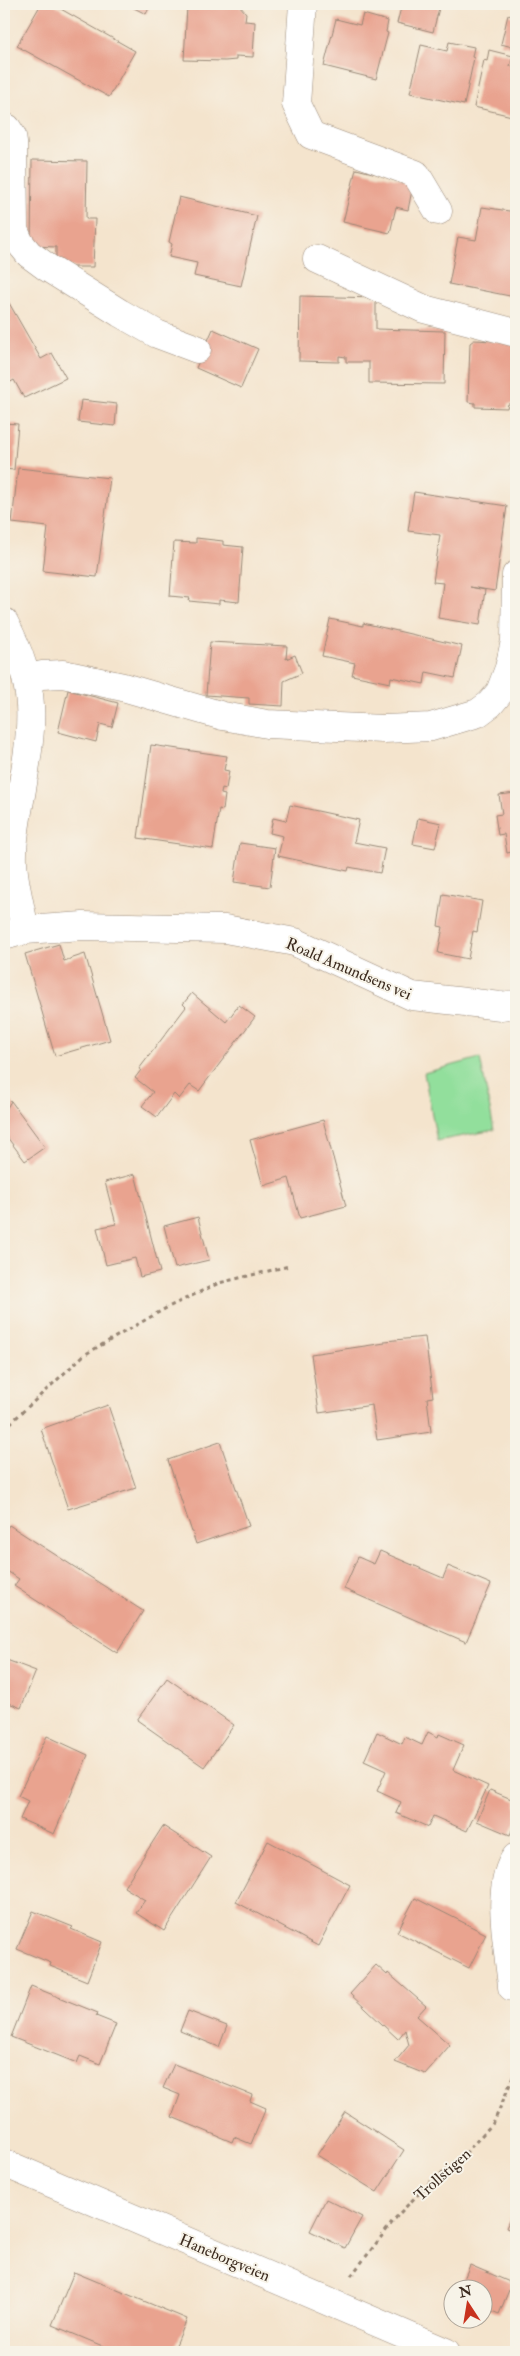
<svg xmlns="http://www.w3.org/2000/svg" width="520" height="2356" font-family="'IM FELL Double Pica',serif">
  <style>
    .green { fill: #92df9c; stroke: #66845d }
    .building { fill: #e9a38f }
    .lines { fill: none; stroke-linecap: round; stroke-linejoin: round }
    .minor-casing { stroke: #988776; stroke-width: 29 }
    .path { stroke: #988776; stroke-width: 3; stroke-dasharray: 4 4; stroke-linecap: butt }
    .minor { stroke: #fff; stroke-width: 28 }
    .labels { text-anchor: middle; stroke-width: 4; stroke-linejoin: round; paint-order: stroke }
    .street-label { font-size: 16px; fill: #3b2a1e; stroke: #f7f3e8 }
  </style>
  <rect width="100%" height="100%" fill="#f7f3e8"/>
  <filter id="ink" filterUnits="userSpaceOnUse"><feTurbulence type="fractalNoise" baseFrequency=".02" numOctaves="2"/><feDisplacementMap in="SourceGraphic" scale="10" xChannelSelector="R" yChannelSelector="G"/><feConvolveMatrix kernelMatrix="1 2 1 2 8 2 1 2 1" color-interpolation-filters="sRGB"/></filter>
  <filter id="wash" filterUnits="userSpaceOnUse"><feTurbulence type="fractalNoise" baseFrequency=".0096" numOctaves="4" result="noise"/><feDisplacementMap in="SourceGraphic" scale="20" xChannelSelector="R" yChannelSelector="G"/><feGaussianBlur stdDeviation="1.12" result="paint"/><feColorMatrix in="noise" values="0 0 0 0 0 0 0 0 0 0 0 0 0 0 0 0 0 1.4 0 .05"/><feComposite in="paint" operator="in"/></filter>
  <g filter="url(#wash)">
    <rect width="100%" height="100%" fill="#f4e4cd"/>
    <!-- green -->
    <path class="green" d="M480,1058l14,72 -57,11 -13,-68z"/>
    <g id="blocks">
      <!-- building -->
      <g class="building">
        <path d="M41,4h11l83,47 -26,46 -92,-51z"/>
        <path d="M126,4h25l-5,10z"/>
        <path d="M193,4h45l8,9 -1,8 10,1 -2,35 -17,-1v4l-11,1 -41,-1 3,-54h6z"/>
        <path d="M402,4h38l-7,28 -36,-9z"/>
        <path d="M363,14l25,7 -2,11 2,1 -12,46 -52,-13 12,-47 24,6z"/>
        <path d="M508,15l8,2v31l-15,-4z"/>
        <path d="M449,42l25,5 -2,10 2,1 -10,47 -54,-12 11,-48 26,6z"/>
        <path d="M489,50l24,6 -3,10 6,1v50l-42,-10 10,-47 3,1z"/>
        <path d="M32,160l55,1 -1,58h9l-2,48h-37v-20l-25,-1z"/>
        <path d="M356,169l47,11 10,5 -5,25 -12,-3 -6,26 -47,-11z"/>
        <path d="M179,197l78,19 -16,70 -47,-10 3,-13 -28,-6 3,-13 -3,-2z"/>
        <path d="M482,207l34,5v81l-6,3 -61,-12 9,-47 18,3z"/>
        <path d="M5,296l36,63 11,-6 14,25 -42,20 -10,-18 -10,6z"/>
        <path d="M300,296l76,2v31l69,2 -1,53 -75,-1v-21h-23v-5l-7,-1v6l-40,-1z"/>
        <path d="M213,329l45,20 -17,39 -45,-20z"/>
        <path d="M474,340l42,2v62h-8l-1,4 -32,-1v-4l-7,-1 2,-59z"/>
        <path d="M81,400l36,4 -2,22 -37,-4z"/>
        <path d="M4,423l14,1 -4,46 -10,-1z"/>
        <path d="M18,468l92,10 -13,99 -54,-6 5,-44 -36,-4z"/>
        <path d="M414,492l93,14 -12,85 -25,-4 15,3 -5,35 -42,-7 5,-35 -10,-1 7,-47 -32,-4z"/>
        <path d="M196,538l27,3v4l20,2 -4,55 -20,-2v4l-30,-3 1,-3 -20,-2 4,-54 22,1z"/>
        <path d="M330,619l33,7v-3l99,23 -7,32 -29,-6 -2,12 -33,-7 -1,6 -38,-8 3,-12 -33,-7z"/>
        <path d="M210,642l77,4 -1,13 9,-4 7,18 -18,8 -1,25 -34,-2v-6l-43,-3z"/>
        <path d="M68,690l50,13 -6,24 -12,-3 -4,18 -38,-10z"/>
        <path d="M151,745l76,11 -3,14 5,1 -3,18 -4,-1 -1,6 4,1 -2,15 -4,-1 -6,40 -75,-11z"/>
        <path d="M516,793v58l-9,2 -3,-19 -6,1 -3,-20 7,-1 -3,-19z"/>
        <path d="M290,805l69,15 -5,22 31,6 -5,25 -31,-6 -1,4 -70,-15 5,-20 -13,-3 3,-15 13,3z"/>
        <path d="M418,818l23,5 -6,25 -22,-4z"/>
        <path d="M240,843l35,5 -5,39 -36,-5z"/>
        <path d="M443,894l39,7 -5,31 -4,-1 -5,28 -30,-6 5,-26 -5,-1z"/>
        <path d="M59,944l5,17 21,-7 25,86 -55,16 -30,-102z"/>
        <path d="M192,993l34,29 13,-17 16,12 -56,74 -9,-6 -11,14 -5,-5 -17,23 -15,-11 11,-14 -18,-14 6,-8 -2,-1 47,-62 -3,-3z"/>
        <path d="M11,1101l34,46 -20,14 -21,-28v-20z"/>
        <path d="M323,1120l23,86 -46,12 -11,-40 -26,8 -13,-46z"/>
        <path d="M135,1174l25,98 -20,5 -5,-19 -29,7 -9,-37 19,-4 -11,-42z"/>
        <path d="M198,1217l11,43 -34,8 -11,-42z"/>
        <path d="M425,1337l8,60 -6,1 4,34 -54,8 -5,-35 -53,8 -8,-59 74,-11v-2z"/>
        <path d="M108,1405l28,83 -68,21 -27,-80z"/>
        <path d="M220,1442l29,84 -53,18 -28,-84z"/>
        <path d="M9,1525l134,86 -26,42 -103,-67 5,-7 -15,-10v-36z"/>
        <path d="M380,1551l63,27 5,-12 43,18 -25,58 -122,-53 14,-32 16,7z"/>
        <path d="M4,1659l32,12 -15,37 -17,-7z"/>
        <path d="M167,1678l67,47 -30,42 -67,-47z"/>
        <path d="M377,1732l25,12 3,-7 17,8 6,-13 10,5 1,-3 25,11 -11,25 35,16 -21,45 -34,-15 -5,11 -32,-14 5,-11 -24,-11 9,-20 -22,-10z"/>
        <path d="M47,1736l41,19 -34,79 -34,-15 8,-18 -10,-5z"/>
        <path d="M490,1790l26,11v20l-6,14 -33,-14z"/>
        <path d="M163,1826l48,31 -47,74 -28,-18 9,-13 -21,-13z"/>
        <path d="M268,1841l82,44 -32,61 -82,-44z"/>
        <path d="M415,1898l71,36 -17,34 -72,-36z"/>
        <path d="M33,1911l40,16 -2,2 31,13 -15,39 -37,-15 1,-3 -34,-14z"/>
        <path d="M376,1965l11,10 1,-2 38,33 -9,10 33,29 -25,29 -30,-12 14,-17 -4,-15 -7,9 -48,-45z"/>
        <path d="M31,1986l67,27 -2,3 20,8 -16,40 -20,-8 -3,7 -66,-26z"/>
        <path d="M188,2011l39,15 -8,21 -39,-16z"/>
        <path d="M174,2064l78,31 -2,6 16,7 -15,36 -17,-7 -2,5 -60,-25 8,-22 -17,-7z"/>
        <path d="M345,2112l59,38 -27,42 -60,-37z"/>
        <path d="M326,2199l36,18 -17,31 -35,-17z"/>
        <path d="M516,2204v28l-10,-4z"/>
        <path d="M470,2265l42,18 -13,31 -17,-7v-19h-22z"/>
        <path d="M74,2272l113,47 -14,33h-56l-65,-27z"/>
      </g>
    </g>
  </g>
  <g filter="url(#ink)">
    <use href="#blocks" fill-opacity="0" stroke="#988776" stroke-width="1"/>
    <g class="lines">
      <!-- minor casing -->
      <g class="minor-casing">
        <g id="minor">
          <path d="M303,4l-7,100 15,31 105,39 22,37"/>
          <path d="M4,127l3,1 5,8 1,7 1,87 6,13 9,11 19,14 72,45 37,21 40,15"/>
          <path d="M317,259l107,50 92,24"/>
          <path d="M4,622c35,65 29,103 17,173 -4,21 -9,45 -8,67 1,23 8,46 12,68"/>
          <path d="M27,679l15,-4 21,-1 60,13 100,29 44,8 117,5 47,-2 47,-14 12,-9 10,-12 9,-24 6,-27 1,-66"/>
          <path d="M4,936l21,-6 58,-4 142,3 70,13 117,54 89,10 15,-2"/>
          <path d="M512,1987c-3,-36 -18,-101 4,-130"/>
          <path d="M4,2163l442,189"/>
        </g>
      </g>
      <!-- path -->
      <g class="path">
        <path d="M4,1429l80,-74 84,-48 51,-24 70,-17"/>
        <path d="M351,2276l47,-61 31,-32 33,-26 32,-35 19,-45 3,-20"/>
      </g>
      <!-- minor -->
      <use href="#minor" class="minor"/>
    </g>
  </g>
  <g class="labels">
    <!-- street labels -->
    <g class="street-label">
      <text transform="translate(349 968) rotate(23)" y="6">Roald Amundsens vei</text>
      <text transform="translate(442 2174) rotate(-42)" y="6">Trollstigen</text>
      <text transform="translate(225 2257) rotate(23)" y="6">Haneborgveien</text>
    </g>
  </g>
  <!-- margin -->
  <rect width="520" height="2356" fill="none" stroke="#f7f3e8" stroke-width="20"/>
  <!-- north arrow -->
  <g transform="translate(468 2304) rotate(348)"><circle r="24" fill="#f7f3e8" stroke="#aca397"/>
  <path d="M0-4L9 19L0 12L-9 19Z" fill="#c8321e"/>
  <text y="-8" font-size="14" font-weight="bold" text-anchor="middle" fill="#3b2a1e">N</text>
  </g>
</svg>
